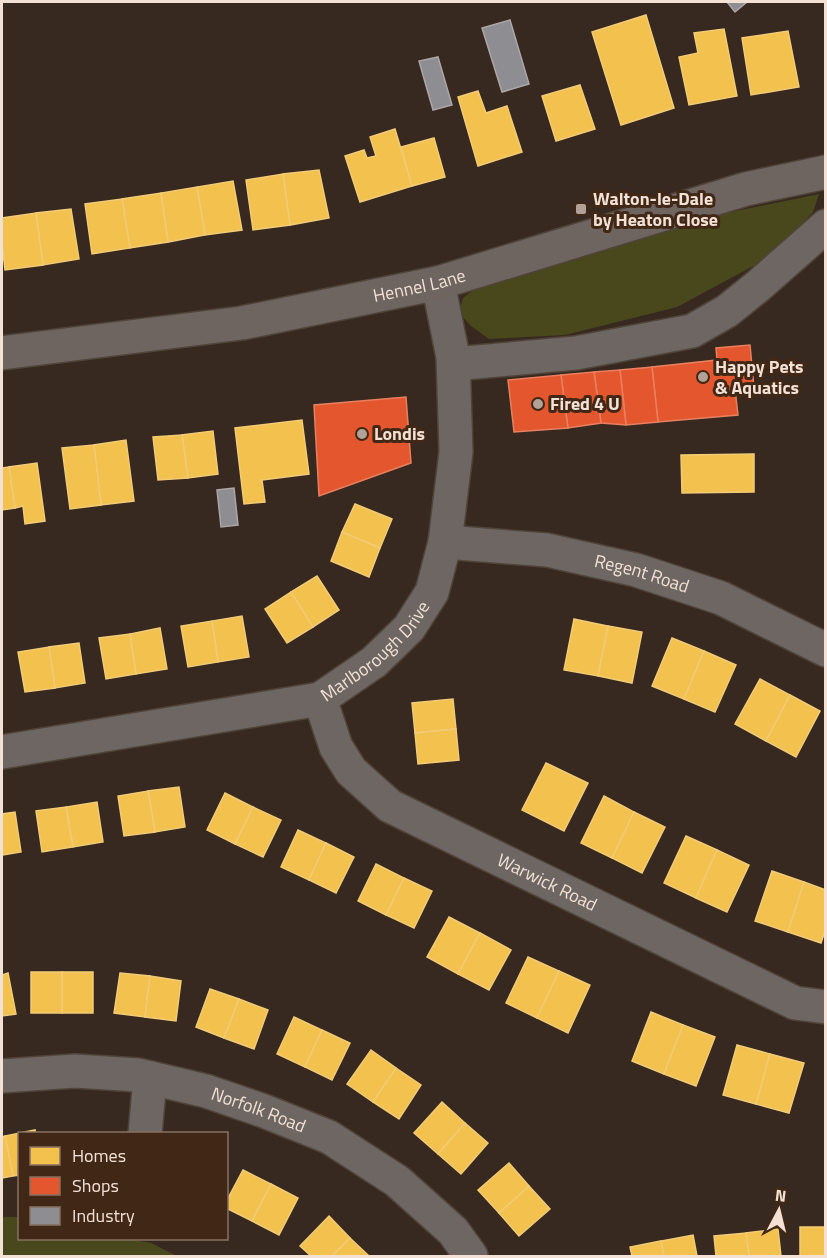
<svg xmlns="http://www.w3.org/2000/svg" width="827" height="1258" font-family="'Titillium Web',sans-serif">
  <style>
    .green { fill: #49481c }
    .homes { fill: #f2c14e; stroke: #f2cb77; stroke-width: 1.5 }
    .shops { fill: #e4572e; stroke: #e88060; stroke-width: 1.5 }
    .industry { fill: #8d8d92; stroke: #aca6a6; stroke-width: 1.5 }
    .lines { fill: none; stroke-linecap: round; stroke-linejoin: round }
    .minor-casing { stroke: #50443a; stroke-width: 36 }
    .major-casing { stroke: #50443a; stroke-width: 36 }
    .minor { stroke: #6d6662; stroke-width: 33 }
    .major { stroke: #6f6560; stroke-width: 33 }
    .poi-dot { fill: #b1a196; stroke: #412715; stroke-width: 2 }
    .labels { text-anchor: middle; stroke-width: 6; stroke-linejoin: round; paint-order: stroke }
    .poi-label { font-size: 18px; font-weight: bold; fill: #f3e1d6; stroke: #412715; text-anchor: start }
    .street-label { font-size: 18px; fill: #f3e1d6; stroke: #412715 }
  </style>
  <rect width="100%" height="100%" fill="#37291f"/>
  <!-- green -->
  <g class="green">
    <path d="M819,194l-6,18 -43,45 -93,50 -112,28 -76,4 -18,-13 -12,-13 4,-15 16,-12 48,-16 199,-57z"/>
    <path d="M2,1217h17l1,21 108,1 23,4 26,13h-175z"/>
  </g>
  <!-- homes -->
  <g class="homes">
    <path d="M646,15l28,93 -53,17 -29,-93z"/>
    <path d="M724,29l13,67 -48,9 -10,-48 19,-4 -4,-20z"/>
    <path d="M788,31l11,56 -48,8 -9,-57z"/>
    <path d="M580,85l15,44 -39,12 -14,-45z"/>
    <path d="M478,91l8,22 21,-7 15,46 -44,14 -20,-69z"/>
    <path d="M395,129l17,57 -52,16 -15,-46 19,-6 3,8 9,-2 -6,-19z"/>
    <path d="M434,138l11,39 -33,9 -11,-39z"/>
    <path d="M319,170l10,48 -39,7 -7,-51z"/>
    <path d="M283,174l7,51 -37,5 -7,-50z"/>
    <path d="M233,181l9,49 -37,5 -8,-48z"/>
    <path d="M197,187l8,48 -37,7 -7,-49z"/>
    <path d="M161,193l7,49 -38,6 -8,-49z"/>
    <path d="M122,199l8,49 -38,6 -7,-50z"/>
    <path d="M71,209l8,50 -36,6 -7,-52z"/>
    <path d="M36,213l7,52 -38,5 -3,-27v-25z"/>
    <path d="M302,420l7,54 -47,6 3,22 -21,2 -9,-76z"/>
    <path d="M213,431l5,43 -30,4 -6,-43z"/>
    <path d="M182,435l6,43 -30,2 -5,-43z"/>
    <path d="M126,440l8,61 -33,4 -7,-60z"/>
    <path d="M94,445l7,60 -31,4 -8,-61z"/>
    <path d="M754,454v38l-72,1 -1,-38z"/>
    <path d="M37,463l8,58 -20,3 -2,-18 -8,2 -6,-41z"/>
    <path d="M9,467l6,41 -13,2v-42z"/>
    <path d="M355,504l37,15 -12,29 -38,-16z"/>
    <path d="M342,532l38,16 -11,29 -38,-16z"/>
    <path d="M317,576l22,34 -26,17 -22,-35z"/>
    <path d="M291,592l22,35 -26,16 -22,-34z"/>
    <path d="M242,616l7,41 -31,5 -6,-41z"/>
    <path d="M574,619l34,7 -10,50 -34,-6z"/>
    <path d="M212,621l6,41 -30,5 -7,-41z"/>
    <path d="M608,626l34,6 -10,51 -34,-7z"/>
    <path d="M160,628l7,41 -31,5 -6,-40z"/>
    <path d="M130,634l6,40 -30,5 -7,-41z"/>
    <path d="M672,638l32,13 -20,48 -32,-13z"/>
    <path d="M79,643l6,40 -30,5 -6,-41z"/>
    <path d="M49,647l6,41 -30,4 -7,-40z"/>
    <path d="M704,651l32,14 -21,47 -31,-13z"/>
    <path d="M760,679l30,16 -24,46 -31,-17z"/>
    <path d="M790,695l30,16 -24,46 -30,-16z"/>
    <path d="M453,699l3,30 -41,4 -3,-30z"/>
    <path d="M456,729l3,31 -41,4 -3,-31z"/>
    <path d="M546,763l42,20 -24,48 -42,-21z"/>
    <path d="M179,787l6,40 -30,5 -7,-41z"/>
    <path d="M148,791l7,41 -31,4 -6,-40z"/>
    <path d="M225,793l28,14 -18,37 -28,-14z"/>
    <path d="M604,796l30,16 -22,46 -31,-15z"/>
    <path d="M97,802l6,40 -30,5 -7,-40z"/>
    <path d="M66,807l7,40 -31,5 -6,-41z"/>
    <path d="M253,807l28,13 -18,37 -28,-13z"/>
    <path d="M15,812l6,40 -19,3v-41z"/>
    <path d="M634,812l31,15 -23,46 -30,-15z"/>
    <path d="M298,830l28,13 -17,37 -28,-13z"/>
    <path d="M686,836l31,14 -21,48 -32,-15z"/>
    <path d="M326,843l28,14 -18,36 -27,-13z"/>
    <path d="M717,850l32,15 -22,47 -31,-14z"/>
    <path d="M376,864l28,14 -18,37 -28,-14z"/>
    <path d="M772,871l32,11 -16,50 -33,-11z"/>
    <path d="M404,878l28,13 -18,37 -28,-13z"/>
    <path d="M804,882l22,8v38l-5,15 -33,-11z"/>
    <path d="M449,917l31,16 -22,41 -31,-17z"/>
    <path d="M480,933l31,17 -22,40 -31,-16z"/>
    <path d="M528,957l31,14 -22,47 -31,-15z"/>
    <path d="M559,971l31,14 -22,48 -31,-15z"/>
    <rect x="31" y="972" width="31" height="41"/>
    <rect x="62" y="972" width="31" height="41"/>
    <path d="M8,973l8,41 -14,2v-41z"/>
    <path d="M120,973l30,3 -5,41 -31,-4z"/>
    <path d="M150,976l31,5 -5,40 -31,-4z"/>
    <path d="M210,989l29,10 -15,39 -28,-11z"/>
    <path d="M239,999l29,11 -14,39 -30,-11z"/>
    <path d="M651,1012l32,13 -19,49 -32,-13z"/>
    <path d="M294,1017l28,13 -17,37 -28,-13z"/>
    <path d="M683,1025l32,12 -19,49 -32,-12z"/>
    <path d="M322,1030l28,13 -18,37 -27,-13z"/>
    <path d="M737,1045l33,9 -14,50 -33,-9z"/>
    <path d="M371,1050l25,18 -23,34 -26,-18z"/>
    <path d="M770,1054l34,9 -15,50 -33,-9z"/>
    <path d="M396,1068l25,17 -22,34 -26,-17z"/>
    <path d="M442,1102l23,21 -27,31 -24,-21z"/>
    <path d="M465,1123l23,20 -27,31 -23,-20z"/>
    <path d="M35,1130l1,4h-16v41l-7,1 -8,-40z"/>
    <path d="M5,1136l8,40 -11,2v-41z"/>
    <path d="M509,1163l20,23 -30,27 -21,-23z"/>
    <path d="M243,1170l28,14 -19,37 -26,-13v-6z"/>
    <path d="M271,1184l27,14 -19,37 -27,-14z"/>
    <path d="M529,1186l21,23 -31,27 -20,-23z"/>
    <path d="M329,1216l21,22 -18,18h-21l-11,-10z"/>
    <rect x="800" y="1227" width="26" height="29"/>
    <path d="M778,1229l3,27h-32l-3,-23z"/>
    <path d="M746,1233l3,23h-33l-2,-20z"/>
    <path d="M693,1235l4,21h-33l-3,-15z"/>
    <path d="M350,1238l19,18h-37z"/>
    <path d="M661,1241l3,15h-32l-2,-9z"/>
  </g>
  <!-- shops -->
  <g class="shops">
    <path d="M750,345l4,43 -19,1 3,26 -80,7 -6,-55 65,-7 -1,-12z"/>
    <path d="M652,367l6,55 -32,3 -6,-55z"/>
    <path d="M620,370l6,55 -25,-2 -7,-51z"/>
    <path d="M594,372l7,51 -33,5 -7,-53z"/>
    <path d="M561,375l7,53 -54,4 -6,-52z"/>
    <path d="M406,397l5,66 -92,33 -5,-91z"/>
  </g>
  <!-- industry -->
  <g class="industry">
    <path d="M727,2h20l-12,10z"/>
    <path d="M510,20l19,64 -27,8 -20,-64z"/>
    <path d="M438,57l14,48 -19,5 -14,-49z"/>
    <path d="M234,488l4,37 -17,2 -4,-37z"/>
  </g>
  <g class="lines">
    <!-- minor casing -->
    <g class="minor-casing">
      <g id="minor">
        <path d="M454,364l122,-11 116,-22 35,-20 31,-25 68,-60"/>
        <path id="s1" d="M445,542l102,8 89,20 85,28 105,52"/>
        <path id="s2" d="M320,699l16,48 15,24 39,35 405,197 31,4"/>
        <path id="s3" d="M2,752l318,-53 54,-37 35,-34 23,-36 13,-50 11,-90 -3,-95 -15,-74"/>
        <path id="s4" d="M2,1076l73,-5 63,4 68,16 58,20 65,26 68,44 56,50 18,25"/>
        <path d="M145,1134l5,-56"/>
      </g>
    </g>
    <!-- major casing -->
    <g class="major-casing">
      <g id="major">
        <path id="s5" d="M2,353l240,-30 196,-40 308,-94 80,-17"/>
      </g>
    </g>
    <!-- minor -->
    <use href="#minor" class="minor"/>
    <!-- major -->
    <use href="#major" class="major"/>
  </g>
  <!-- markers -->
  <g class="poi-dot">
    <rect x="575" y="203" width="12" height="12" rx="3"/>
    <circle cx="703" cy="377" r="6"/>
    <circle cx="538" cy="404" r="6"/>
    <circle cx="362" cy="434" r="6"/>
  </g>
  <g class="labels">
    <!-- poi labels -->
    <g class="poi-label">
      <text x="593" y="205">Walton-le-Dale<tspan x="593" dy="21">by Heaton Close</tspan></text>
      <text x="715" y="373">Happy Pets<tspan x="715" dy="21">&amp; Aquatics</tspan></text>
      <text x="550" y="410">Fired 4 U</text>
      <text x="374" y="440">Londis</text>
    </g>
    <!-- street labels -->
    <g class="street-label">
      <text dy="6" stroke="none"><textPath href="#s5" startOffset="423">Hennel Lane</textPath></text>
      <text dy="6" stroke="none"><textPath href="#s1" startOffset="200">Regent Road</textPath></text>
      <text dy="6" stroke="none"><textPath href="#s3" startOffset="396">Marlborough Drive</textPath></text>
      <text dy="6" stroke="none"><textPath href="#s2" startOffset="306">Warwick Road</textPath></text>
      <text dy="6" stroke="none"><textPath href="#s4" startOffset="262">Norfolk Road</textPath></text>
    </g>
  </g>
  <!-- border -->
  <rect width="827" height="1258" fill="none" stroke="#f3e1d6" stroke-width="6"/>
  <!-- legend -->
  <rect x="18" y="1132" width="210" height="108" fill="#412715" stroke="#887162" stroke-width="1.5"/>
  <rect x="30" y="1147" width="30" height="18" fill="#f2c14e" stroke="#887162" stroke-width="1.5"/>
  <text x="72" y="1162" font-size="18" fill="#f3e1d6">Homes</text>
  <rect x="30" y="1177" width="30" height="18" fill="#e4572e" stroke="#887162" stroke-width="1.5"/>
  <text x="72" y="1192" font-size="18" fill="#f3e1d6">Shops</text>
  <rect x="30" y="1207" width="30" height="18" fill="#8d8d92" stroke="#887162" stroke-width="1.5"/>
  <text x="72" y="1222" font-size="18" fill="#f3e1d6">Industry</text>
  <!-- north arrow -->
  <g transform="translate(779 1210) rotate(7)" stroke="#412715" stroke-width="4.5" paint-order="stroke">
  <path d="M0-4.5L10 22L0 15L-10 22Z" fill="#f3e1d6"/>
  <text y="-9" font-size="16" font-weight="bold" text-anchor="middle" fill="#f3e1d6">N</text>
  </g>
</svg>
